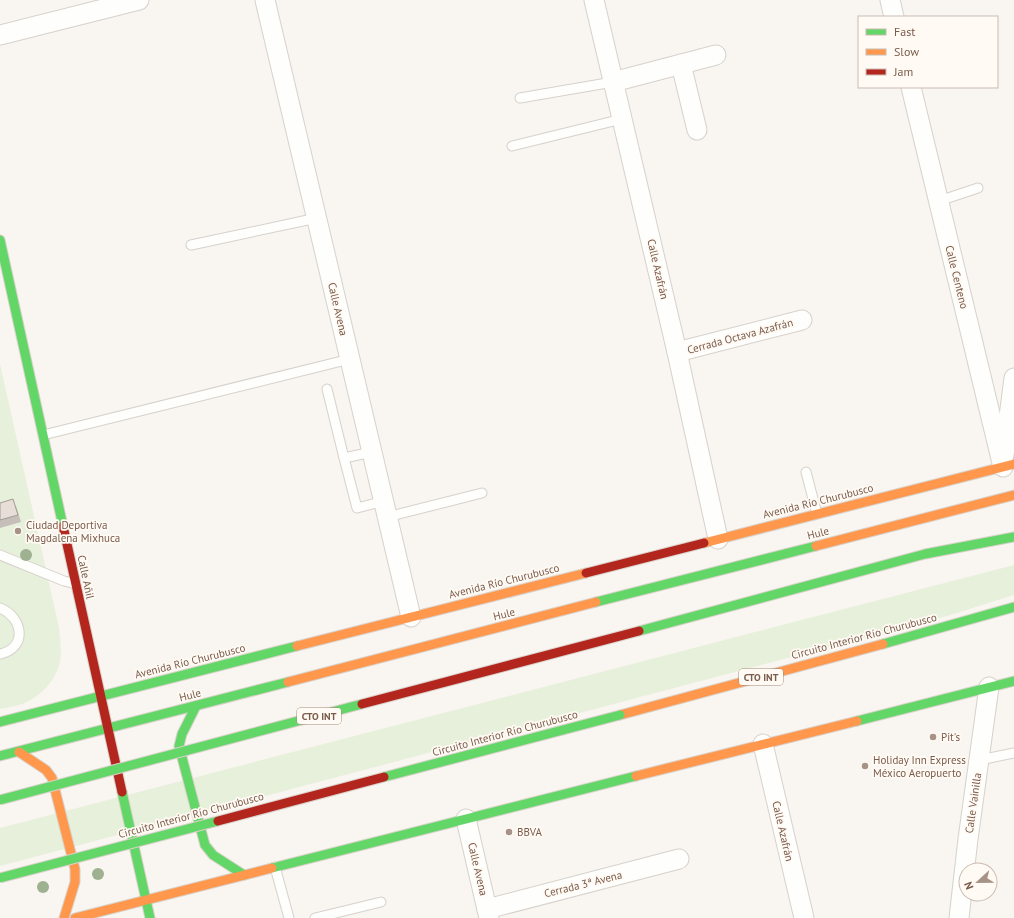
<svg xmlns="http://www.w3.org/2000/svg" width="1014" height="918" font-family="'PT Sans',sans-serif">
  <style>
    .green { fill: #e7f0db }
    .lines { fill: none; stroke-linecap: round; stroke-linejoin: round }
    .lane-casing { stroke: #d7d1cb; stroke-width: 11 }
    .street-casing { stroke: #d7d1cb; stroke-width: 21 }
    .fast-casing { stroke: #d9d2cb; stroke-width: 11 }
    .slow-casing { stroke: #d9d2cb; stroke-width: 11 }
    .jam-casing { stroke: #d9d2cb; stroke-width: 11 }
    .lane { stroke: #fefefd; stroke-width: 9 }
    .street { stroke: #fefefd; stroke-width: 19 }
    .fast { stroke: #63d668; stroke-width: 9 }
    .slow { stroke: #ff974d; stroke-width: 9 }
    .jam { stroke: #b3261e; stroke-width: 9 }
    .fast-bridge-casing { stroke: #dad1cc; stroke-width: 11; stroke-linecap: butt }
    .jam-bridge-casing { stroke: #dad1cc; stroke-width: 11; stroke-linecap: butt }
    .fast-bridge { stroke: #63d668; stroke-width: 9 }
    .jam-bridge { stroke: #b3261e; stroke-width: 9 }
    .tree { fill: #9eb190 }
    .wall { fill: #c6bfb9 }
    .building { fill: #e6ded7; stroke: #a19b96 }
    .poi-dot { fill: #a69286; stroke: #fffaf3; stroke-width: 1.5 }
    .labels { text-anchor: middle; stroke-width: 3.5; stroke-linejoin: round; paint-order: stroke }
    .shield { fill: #fffaf3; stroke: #a28b7f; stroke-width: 1 }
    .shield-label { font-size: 10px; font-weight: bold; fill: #7a5c4d }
    .street-label { font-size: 11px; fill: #7a5c4d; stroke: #fffaf3 }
    .poi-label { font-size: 11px; fill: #7a5c4d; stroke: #fffaf3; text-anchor: start }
  </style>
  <rect width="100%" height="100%" fill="#f9f5f0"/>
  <!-- green -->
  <g class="green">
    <path d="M0,364l59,264c1,11 3,23 1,34 -4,17 -17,32 -33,40 -8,4 -18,5 -27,7z"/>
    <path d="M1014,565v30l-67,21 -947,250v-38z"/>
  </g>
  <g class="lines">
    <!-- lane casing -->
    <g class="lane-casing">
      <g id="lane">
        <path d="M520,98l93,-16"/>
        <path d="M512,146l110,-27"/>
        <path d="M939,201l39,-13"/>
        <path d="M191,245l126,-27"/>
        <path d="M327,389l17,69 13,50 27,-7"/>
        <path d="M43,435l307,-76"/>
        <path d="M344,458l28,-6"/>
        <path d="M806,472l11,42"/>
        <path d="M387,517l95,-24"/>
        <path d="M0,555l64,26 12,3"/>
        <path d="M0,608c23,9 28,40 0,46"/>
        <path d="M980,760l34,-7"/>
        <path d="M275,867l14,51"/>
        <path d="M315,918l66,-16"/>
      </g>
    </g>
    <!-- street casing -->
    <g class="street-casing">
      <g id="street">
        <path d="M265,0l146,617"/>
        <path d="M594,0l83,352 41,187"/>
        <path d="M890,0l4,17"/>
        <path d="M0,35l139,-35"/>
        <path d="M681,64l16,66"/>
        <path d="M613,82l103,-27"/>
        <path d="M911,87l92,380"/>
        <path d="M677,352l125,-32"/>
        <path d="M1004,455l10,-77"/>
        <path d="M763,744l41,174"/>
        <path d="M466,819l23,99"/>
        <path d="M487,909l192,-50"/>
        <path d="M959,918l9,-79 21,-152"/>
      </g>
    </g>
    <!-- fast casing -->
    <g class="fast-casing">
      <g id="fast">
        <path d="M0,240l63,286"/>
        <path d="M596,602l220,-56"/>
        <path d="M639,631l286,-77 89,-17"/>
        <path d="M883,644l131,-37"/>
        <path d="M196,706l-14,28 -3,12 26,99 8,10 31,20"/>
        <path d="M857,721l157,-40"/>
        <path d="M0,722l297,-76"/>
        <path d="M0,756l288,-74"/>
        <path d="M122,792l28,126"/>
        <path d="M272,868l364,-92"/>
      </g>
    </g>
    <!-- slow casing -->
    <g class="slow-casing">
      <g id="slow">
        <path d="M704,543l310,-79"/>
        <path d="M816,546l198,-51"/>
        <path d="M297,646l289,-73"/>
        <path d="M288,682l308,-80"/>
        <path d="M620,715l263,-71"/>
        <path d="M19,752l27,18 6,8 23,91v13l-11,36"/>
        <path d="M636,776l221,-55"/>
        <path d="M75,918l197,-50"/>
      </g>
    </g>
    <!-- jam casing -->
    <g class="jam-casing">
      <g id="jam">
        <path d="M63,526l59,266"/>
        <path d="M586,573l118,-30"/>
      </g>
    </g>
    <!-- lane -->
    <use href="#lane" class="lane"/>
    <!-- street -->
    <use href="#street" class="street"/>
    <!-- fast -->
    <use href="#fast" class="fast"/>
    <!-- slow -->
    <use href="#slow" class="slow"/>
    <!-- jam -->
    <use href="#jam" class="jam"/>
    <!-- fast-bridge casing -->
    <g class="fast-bridge-casing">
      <g id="fast-bridge">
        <path d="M384,777l236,-62"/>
        <path d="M0,800l362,-96"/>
        <path d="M0,878l218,-57"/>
      </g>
    </g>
    <!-- jam-bridge casing -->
    <g class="jam-bridge-casing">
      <g id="jam-bridge">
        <path d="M362,704l277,-73"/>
        <path d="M218,821l166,-44"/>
      </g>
    </g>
    <!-- fast-bridge -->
    <use href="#fast-bridge" class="fast-bridge"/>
    <!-- jam-bridge -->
    <use href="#jam-bridge" class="jam-bridge"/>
  </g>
  <!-- trees -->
  <g class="tree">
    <circle cx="26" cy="555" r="6"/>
    <circle cx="98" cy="874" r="6"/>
    <circle cx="43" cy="887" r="6"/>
  </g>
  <!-- wall -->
  <path class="wall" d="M0,503l16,3 5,16 -21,6z"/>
  <!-- building -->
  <path class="building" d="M13,499l5,16 -18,5v-17z"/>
  <!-- markers -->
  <g class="poi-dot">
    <circle cx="18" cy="531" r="4"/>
    <circle cx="933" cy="737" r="4"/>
    <circle cx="865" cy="766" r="4"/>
    <circle cx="509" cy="832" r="4"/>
  </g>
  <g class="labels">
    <!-- shield labels -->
    <g class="shield">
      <rect x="739" y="669" width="44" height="16" rx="3"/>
      <rect x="297" y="708" width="44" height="16" rx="3"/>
    </g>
    <g class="shield-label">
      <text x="761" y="681">CTO INT</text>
      <text x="319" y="720">CTO INT</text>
    </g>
    <!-- street labels -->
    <g class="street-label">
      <text transform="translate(658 269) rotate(77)" y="4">Calle Azafrán</text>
      <text transform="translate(957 277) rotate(76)" y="4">Calle Centeno</text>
      <text transform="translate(338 309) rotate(77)" y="4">Calle Avena</text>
      <text transform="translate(740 336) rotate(-15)" y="4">Cerrada Octava Azafrán</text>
      <text transform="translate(818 501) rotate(-14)" y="4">Avenida Río Churubusco</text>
      <text transform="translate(818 533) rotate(-14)" y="4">Hule</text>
      <text transform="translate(86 577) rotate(78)" y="4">Calle Añil</text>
      <text transform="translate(504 581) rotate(-14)" y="4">Avenida Río Churubusco</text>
      <text transform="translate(504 614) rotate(-14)" y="4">Hule</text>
      <text transform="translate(864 636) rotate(-15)" y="4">Circuito Interior Río Churubusco</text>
      <text transform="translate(190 661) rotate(-14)" y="4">Avenida Río Churubusco</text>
      <text transform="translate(190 695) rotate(-14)" y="4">Hule</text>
      <text transform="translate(505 733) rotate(-15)" y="4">Circuito Interior Río Churubusco</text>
      <text transform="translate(973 803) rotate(-82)" y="4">Calle Vainilla</text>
      <text transform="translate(191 815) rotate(-15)" y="4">Circuito Interior Río Churubusco</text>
      <text transform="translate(783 831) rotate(77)" y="4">Calle Azafrán</text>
      <text transform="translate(478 869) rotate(77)" y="4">Calle Avena</text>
      <text transform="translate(583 884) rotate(-14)" y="4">Cerrada 3ª Avena</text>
    </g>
    <!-- poi labels -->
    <g class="poi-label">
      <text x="26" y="529">Ciudad Deportiva<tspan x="26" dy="13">Magdalena Mixhuca</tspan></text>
      <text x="941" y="741">Pit's</text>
      <text x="873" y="764">Holiday Inn Express<tspan x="873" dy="13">México Aeropuerto</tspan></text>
      <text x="517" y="836">BBVA</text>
    </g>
  </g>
  <!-- legend -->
  <rect x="858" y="16" width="140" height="72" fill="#fffaf3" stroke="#cabbb1"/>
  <rect x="866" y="29" width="20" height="6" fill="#63d668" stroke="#cabbb1"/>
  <text x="894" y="36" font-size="12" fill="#7a5c4d">Fast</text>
  <rect x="866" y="49" width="20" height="6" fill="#ff974d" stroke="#cabbb1"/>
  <text x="894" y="56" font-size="12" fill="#7a5c4d">Slow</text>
  <rect x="866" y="69" width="20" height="6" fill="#b3261e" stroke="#cabbb1"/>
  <text x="894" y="76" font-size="12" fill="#7a5c4d">Jam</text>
  <!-- north arrow -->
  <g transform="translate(978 882) rotate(248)"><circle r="19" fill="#fffaf3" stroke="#cabbb1"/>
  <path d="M0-3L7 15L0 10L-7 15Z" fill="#a69286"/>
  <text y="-6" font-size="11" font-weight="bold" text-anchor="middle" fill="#7a5c4d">N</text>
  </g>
</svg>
